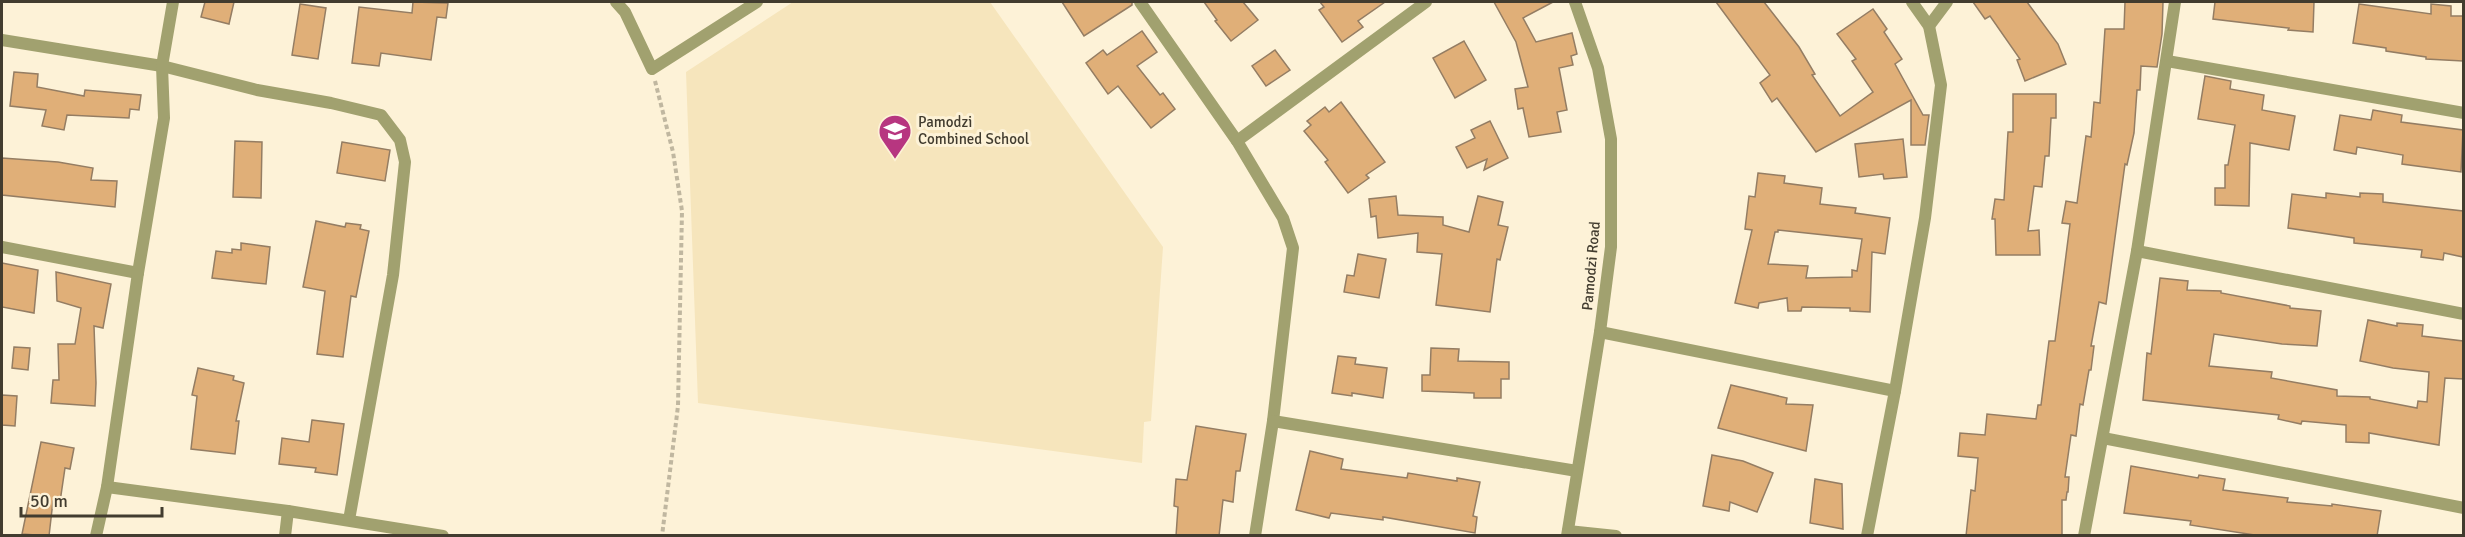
<svg xmlns="http://www.w3.org/2000/svg" width="2465" height="537" font-family="Signika,sans-serif">
  <style>
    .built { fill: #f6e5bc }
    .building { fill: #e0af78; stroke: #947d63; stroke-width: 1.5; fill-rule: evenodd }
    .lines { fill: none; stroke-linecap: round; stroke-linejoin: round }
    .path { stroke: #c0b7a0; stroke-width: 4; stroke-dasharray: 4.5 3; stroke-linecap: butt }
    .minor { stroke: #a1a16f; stroke-width: 12 }
    .tertiary { stroke: #a1a16f; stroke-width: 12 }
    .labels { text-anchor: middle; stroke-width: 6; stroke-linejoin: round; paint-order: stroke }
    .poi-label { font-size: 15px; fill: #423c2f; stroke: #fdf2d7; text-anchor: start }
    .street-label { font-size: 15px; fill: #423c2f; stroke: #fdf2d7 }
  </style>
  <rect width="100%" height="100%" fill="#fdf2d7"/>
  <!-- built -->
  <path class="built" d="M793,2h197l173,245 -12,174 -7,1 -2,41 -444,-60 -12,-331z"/>
  <!-- building -->
  <g class="building">
    <path d="M205,2h29l-5,22 -28,-7z"/>
    <path d="M413,2l35,1 -2,15 -9,-1 -6,43 -50,-7 -2,13 -27,-3 7,-56 53,6z"/>
    <path d="M1062,2h70v3l-48,31z"/>
    <path d="M1204,2h39l15,18 -27,21 -16,-20 2,-1z"/>
    <path d="M1320,2h65l-27,19 5,6 -21,15 -23,-32 5,-3z"/>
    <path d="M1494,2h59l-30,16 13,24 36,-9 5,21 -6,2 2,9 -14,3 8,42 -10,2 4,20 -32,5 -6,-29 -5,1 -3,-20 13,-2 -12,-45z"/>
    <path d="M1716,2h48l35,45 16,27 -3,1 28,41 33,-24 -21,-31 4,-2 -19,-25 36,-25 14,20 -3,3 18,27 -7,5 28,51h6l-4,30h-14v-45l-95,52 -39,-54 -5,4 -12,-19 10,-8z"/>
    <path d="M1973,2h54l31,42 8,20 -41,17 -8,-21 3,-1 -30,-43 -5,3z"/>
    <path d="M2125,2h38l-1,32 -5,33 -16,-1 -1,24h-3l-3,43 -7,32 -2,-1 -19,140 -7,-2 -8,44h3l-3,24h-2l-6,35 -3,-1 -4,32 -5,-1 -6,42h4l-1,15h-1l-1,8h-4v36h-96l5,-46 4,1 3,-33 -20,-2 2,-23 25,2 2,-21 49,5 2,-14h3l8,-64h6l15,-117 -8,-1 4,-22 11,2 9,-67 5,1 3,-35 6,1 5,-74h19z"/>
    <path d="M2215,2h99l-1,30 -25,-2 1,-2 -76,-9z"/>
    <path d="M300,4l26,4 -8,51 -26,-4z"/>
    <path d="M2359,4l72,10v-10l20,2v10h12v45l-37,-2v-2l-40,-6v-3l-33,-5z"/>
    <path d="M1142,31l15,21 -20,14 23,29 3,-2 12,16 -24,19 -33,-42 -10,8 -22,-31 17,-13 4,5z"/>
    <path d="M1464,41l22,39 -31,18 -22,-40z"/>
    <path d="M1275,50l15,20 -24,16 -14,-20z"/>
    <path d="M14,72l24,2 -1,13 47,9 1,-6 56,5 -2,15 -9,-1 -1,9 -62,-3 -3,15 -22,-4 4,-16 -36,-4z"/>
    <path d="M2205,76l26,5 -1,8 34,6 -2,15 33,6 -6,34 -39,-7 -1,63 -34,-1v-17h10v-23h3l7,-40 -37,-6z"/>
    <path d="M2013,94h43v24h-5l-2,38h-4l-3,31 -8,-1 -6,45 11,-1 1,25h-44l-1,-36h-3l3,-20 9,1 4,-68h5z"/>
    <path d="M1341,102l44,60 -19,13 3,3 -21,15 -23,-31 3,-2 -24,-29 7,-6 -4,-4 18,-14 4,5z"/>
    <path d="M2373,110l29,5 -1,7 62,8 -2,42 -59,-8 1,-9 -46,-8 -1,7 -22,-4 6,-35 31,5z"/>
    <path d="M1490,121l18,37 -24,12 3,-11 -20,9 -11,-21 19,-9 -4,-8z"/>
    <path d="M1903,139l4,38 -23,2 -1,-5 -24,3 -4,-33z"/>
    <path d="M235,141l27,1 -1,56 -28,-1z"/>
    <path d="M342,142l48,8 -5,31 -48,-8z"/>
    <path d="M2,158l56,4 35,6 -2,12 26,1 -2,26 -113,-12z"/>
    <path d="M1758,173l27,3 -1,7 38,5 -2,16 36,4 -1,5 35,5 -5,36 -13,-2 -2,60 -20,-1v-3l-48,-1 -1,4h-13l-1,-13 -28,5 -1,5 -23,-5 17,-73 -7,-1 4,-33 6,1zM1778,230l84,9 -5,32 -5,-1v7l-46,1 2,-12 -40,-2 7,-32h3z"/>
    <path d="M2326,193l34,4v-4l23,1v8l80,9v46l-19,-4 -1,7 -22,-3 1,-7 -68,-7v-5l-66,-10 4,-34 34,4z"/>
    <path d="M1396,196l2,19 45,2v8l26,7 9,-36 25,6 -5,23 10,2 -8,33 -3,-1 -7,53 -54,-7 6,-51 -25,-2 1,-19 -40,5 -2,-22 -5,1 -2,-18z"/>
    <path d="M316,221l29,6 1,-4 15,2 -1,4 9,2 -13,66 -5,-1 -8,61 -26,-3 8,-63 -22,-4z"/>
    <path d="M241,243l29,4 -4,37 -54,-6 4,-27 16,2v-4l9,1z"/>
    <path d="M1358,254l28,5 -7,39 -35,-6 3,-17 7,1z"/>
    <path d="M2,263l36,7 -4,43 -32,-6z"/>
    <path d="M56,272l55,12 -8,44 -9,-2 2,57 -1,23 -44,-3 2,-23h6l-1,-36h17l6,-36 -24,-7z"/>
    <path d="M2160,278l28,3 -1,9 34,1v2l69,13v2l31,3 -4,35 -35,-2 -68,-10 -5,32 63,6 -1,6 66,12v6l33,1v2l47,9 1,-7 9,1 2,-30 -36,-4 -33,-7 8,-41 29,6v-3l26,2 -1,11 41,5v38l-18,-1 -6,67 -70,-12v10l-23,-1v-17l-44,-4 -1,3 -23,-5 1,-4 -136,-15 4,-47 4,1z"/>
    <path d="M14,347l16,1 -2,22 -16,-2z"/>
    <path d="M1431,348l28,1 -1,12 51,1v17h-8v19h-27v-5l-52,-2v-16h8z"/>
    <path d="M1338,356l18,2 -1,6 32,4 -4,30 -31,-5v3l-20,-3z"/>
    <path d="M198,368l36,8 -1,4 11,3 -8,38h3l-4,33 -44,-5 6,-53 -5,-1z"/>
    <path d="M1731,385l56,13 -1,6 27,1 -7,46 -88,-23z"/>
    <path d="M2,395l15,1 -2,30 -13,-1z"/>
    <path d="M312,420l32,4 -7,51 -22,-3 1,-4 -37,-4 3,-26 27,4z"/>
    <path d="M1196,426l50,8 -6,37h-4l-3,31 -10,-2 -4,36h-43l2,-29 -4,-1 2,-27 11,1z"/>
    <path d="M41,442l33,6 -4,21 -5,-1 -5,34 -7,-1 -4,35 -27,-2z"/>
    <path d="M1310,451l33,8 -2,10 66,9 1,-5 49,8v-3l23,4 -7,34 4,1 -2,16 -92,-16v3l-52,-7 -2,5 -33,-8z"/>
    <path d="M1712,455l31,6 30,12 -16,39 -27,-10 -1,9 -26,-5z"/>
    <path d="M2131,466l67,12 1,-3 26,4 -2,11 65,8 -1,4 45,4v-2l49,7 -4,25h-116l-71,-11 1,-4 -67,-8z"/>
    <path d="M1815,479l27,5 1,45 -33,-6z"/>
  </g>
  <g class="lines">
    <!-- path -->
    <path class="path" d="M655,81l18,71 9,59 -4,195 -16,130"/>
    <!-- minor -->
    <g class="minor">
      <path d="M616,2l9,10 27,57 105,-67"/>
      <path d="M1140,2l97,139 46,77 10,30 -20,173 -18,115"/>
      <path d="M1929,26l18,-24"/>
      <path d="M2,40l160,26 95,24 74,13 50,12 19,25 5,22 -12,113 -44,245"/>
      <path d="M2167,61l297,52"/>
      <path d="M1237,141l189,-139"/>
      <path d="M2,247l136,26"/>
      <path d="M2137,251l327,63"/>
      <path d="M1600,332l295,59"/>
      <path d="M1273,421l304,50"/>
      <path d="M2103,438l361,70"/>
      <path d="M107,487l181,24 155,25"/>
      <path d="M1568,531l48,5"/>
      <path d="M96,536l11,-49 31,-214 26,-155 -2,-52 11,-64"/>
      <path d="M285,536l3,-25"/>
      <path d="M1867,536l28,-145 30,-173 16,-133 -12,-59 -17,-24"/>
      <path d="M2084,536l53,-285 38,-249"/>
    </g>
    <!-- tertiary -->
    <path class="tertiary" d="M1567,536l33,-204 11,-85v-108l-13,-71 -23,-66"/>
  </g>
  <!-- icons -->
  <defs>
    <g id="school-pin" transform="scale(1.725)"><path d="M0 17L-7.5 6A9.5 9.5 0 1 1 7.5 6Z" fill="#b73680" stroke="#fdf2d7"/><path d="M0-5L7-2L0 1L-7-2ZM-4 1L0 2.5L4 1V4Q0 6-4 4Z" fill="#fff"/></g>
  </defs>
  <g fill-rule="evenodd">
    <use href="#school-pin" x="895" y="131"/>
  </g>
  <g class="labels">
    <!-- poi labels -->
    <g class="poi-label">
      <text x="918" y="127">Pamodzi<tspan x="918" dy="17">Combined School</tspan></text>
    </g>
    <!-- street labels -->
    <g class="street-label">
      <text transform="translate(1591 266) rotate(-85)" y="5">Pamodzi Road</text>
    </g>
  </g>
  <!-- border -->
  <rect width="2465" height="537" fill="none" stroke="#423c2f" stroke-width="6"/>
  <!-- scale -->
  <path d="M21 507v9h141v-9" fill="none" stroke="#423c2f" stroke-width="3"/>
  <text x="30" y="507" font-size="18" fill="#423c2f" stroke="#fdf2d7" stroke-width="4.5" paint-order="stroke">50 m</text>
</svg>
